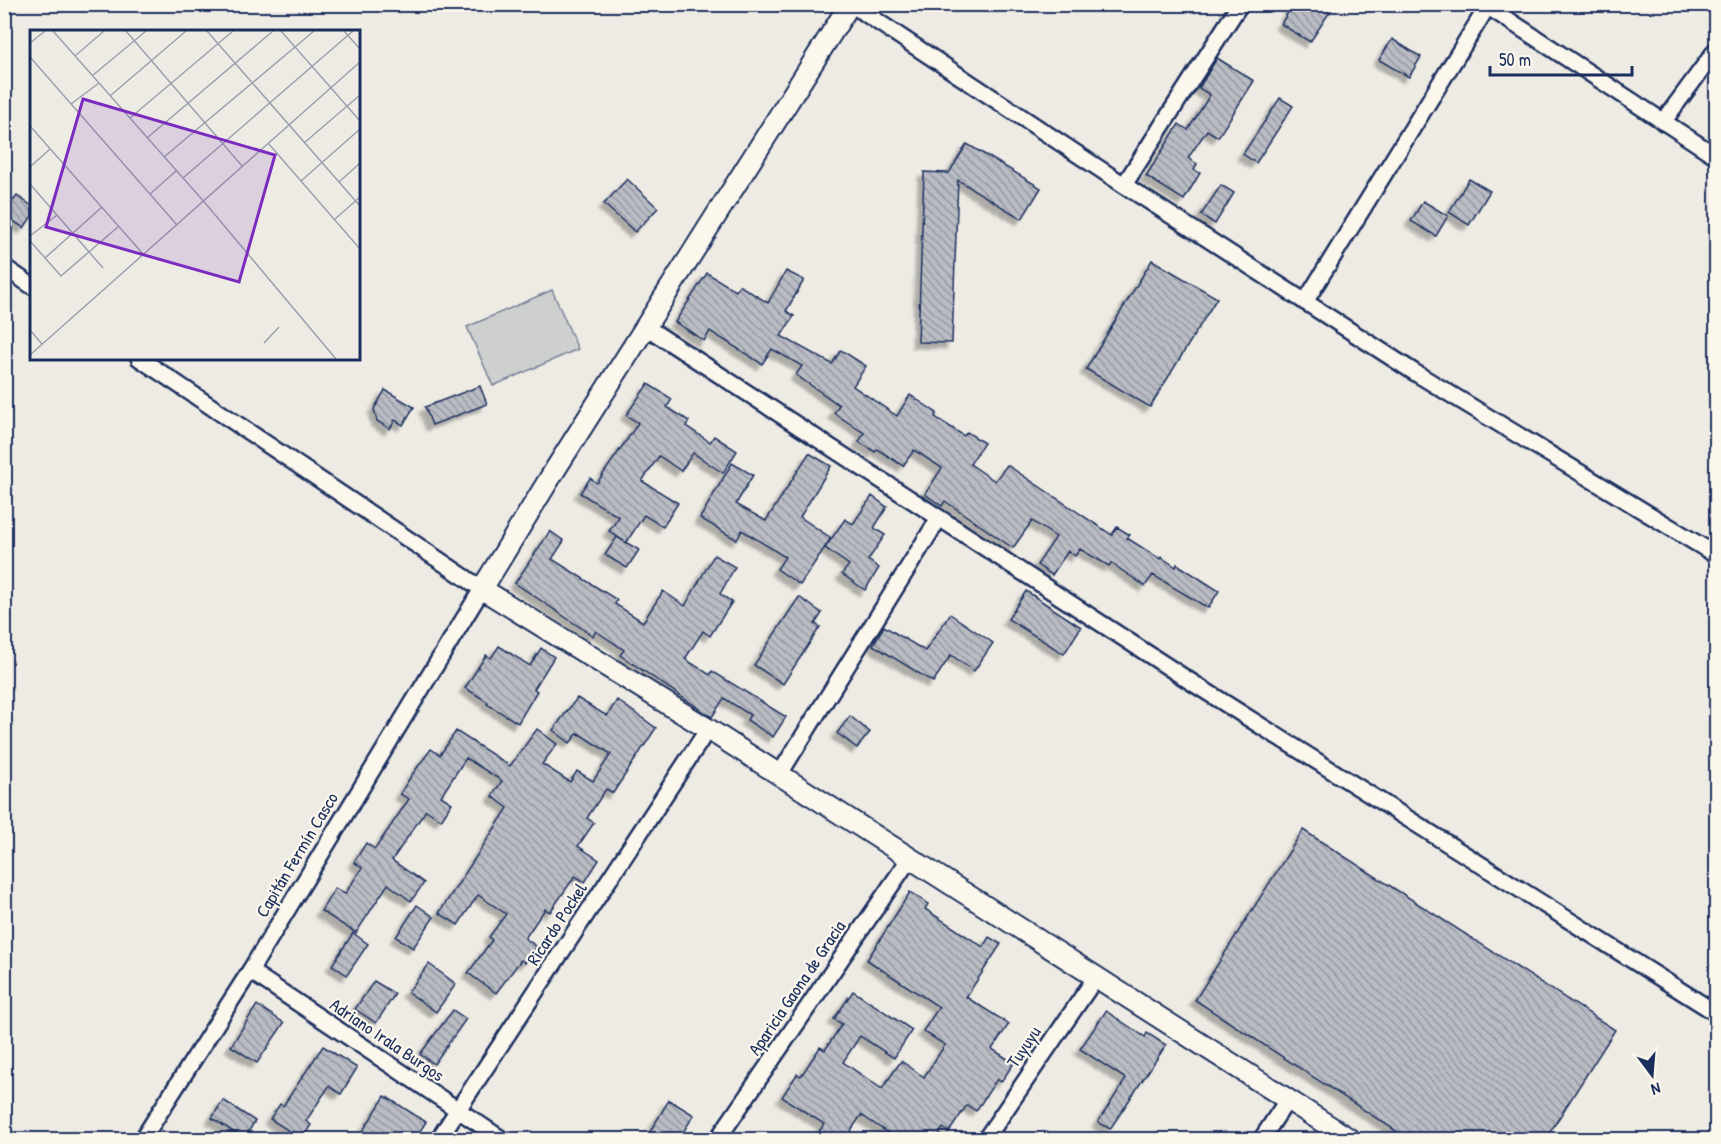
<svg xmlns="http://www.w3.org/2000/svg" width="1721" height="1144" font-family="'Patrick Hand',sans-serif">
  <style>
    .park { fill: #cecfcf; stroke: #747f96; stroke-width: 1.5 }
    .building { fill: url(#building-back-hatch); stroke: #1b2f5e; stroke-width: 1.5; filter: url(#shadow) }
    .lines { fill: none; stroke-linecap: round; stroke-linejoin: round }
    .minor-casing { stroke: #1b2f5e; stroke-width: 20 }
    .tertiary-casing { stroke: #1b2f5e; stroke-width: 24 }
    .minor { stroke: #fbf7ec; stroke-width: 15 }
    .tertiary { stroke: #fbf7ec; stroke-width: 20 }
    .labels { text-anchor: middle; stroke-width: 4.5; stroke-linejoin: round; paint-order: stroke }
    .street-label { font-size: 18px; fill: #1b2f5e; stroke: #fbf7ec }
    .inset-road { fill: none; stroke: #9aa0ae; stroke-width: 1.5 }
    .view { fill: #7b2cbf; fill-opacity: 0.15; stroke: #7b2cbf; stroke-width: 3 }
    .inset-edge { fill: none; stroke: #1b2f5e; stroke-width: 3 }
  </style>
  <defs>
    <pattern id="building-back-hatch" width="6" height="6" patternUnits="userSpaceOnUse" patternTransform="scale(1.5)"><rect width="6" height="6" fill="#b9bcc3"/><path d="M-1 5l2 2M0 0l6 6M5-1l2 2" fill="none" stroke="#9699a2"/></pattern>
    <filter id="shadow"><feDropShadow dx="-5.5" dy="5.5" stdDeviation="1.5" flood-color="#0004"/></filter>
  </defs>
  <rect width="100%" height="100%" fill="#eeebe4"/>
  <filter id="ink" filterUnits="userSpaceOnUse"><feTurbulence type="fractalNoise" baseFrequency=".0167" numOctaves="2"/><feDisplacementMap in="SourceGraphic" scale="12" xChannelSelector="R" yChannelSelector="G"/><feConvolveMatrix kernelMatrix="1 2 1 2 8 2 1 2 1" color-interpolation-filters="sRGB"/></filter>
  <g filter="url(#ink)">
    <!-- park -->
    <path class="park" d="M552,290l26,59 -85,37 -26,-59z"/>
    <!-- building -->
    <g class="building">
      <path d="M1293,4h42l-25,38 -29,-18z"/>
      <path d="M1392,39l29,18 -12,20 -30,-17z"/>
      <path d="M1217,58l37,23 -36,56 -11,-7 -19,28 9,6 -3,6 6,3 -16,27 -38,-24 33,-52 9,6 22,-35 -11,-7z"/>
      <path d="M1280,98l13,8 -37,57 -13,-9z"/>
      <path d="M967,144l74,44 -19,31 -64,-39 -6,163 -34,-1 6,-170 25,1z"/>
      <path d="M627,179l31,29 -23,24 -31,-28z"/>
      <path d="M1469,179l21,12 -21,34 -20,-13z"/>
      <path d="M1221,185l13,8 -19,31 -14,-9z"/>
      <path d="M4,194l10,6 3,-4 15,10v10l-8,12 -20,-13z"/>
      <path d="M1423,201l25,15 -12,20 -25,-15z"/>
      <path d="M1152,260l65,38 -67,109 -64,-38z"/>
      <path d="M786,271l18,9 -18,31 8,5 -13,20 51,28 9,-14 25,16 -13,20 44,30 13,-21 27,18 -2,4 29,19 3,-4 17,11 -14,21 25,17 12,-16 105,70 5,-8 13,8 -3,3 33,21 1,-2 15,10 1,-3 42,27 -11,17 -55,-33 -8,11 -34,-23 -2,3 -29,-17 -5,7 -7,-5 -16,24 -15,-10 19,-28 -24,-16 -19,27 -68,-47 -3,5 -17,-12 17,-26 -28,-18 -11,16 -26,-17 -2,3 -16,-10 5,-9 -30,-20 5,-8 -43,-30 6,-9 -30,-17 -10,15 -52,-33 -6,10 -29,-19 32,-49 29,18 3,-6 29,18z"/>
      <path d="M648,384l24,15 -5,8 22,14 -3,5 24,16 4,-6 23,15 -14,22 -30,-20 -12,18 -22,-15 -17,25 36,22 -15,24 -19,-12 -18,28 -17,-12 10,-14 -39,-24 10,-15 7,5 31,-45 10,-15 -12,-8z"/>
      <path d="M480,386l7,18 -55,21 -7,-18z"/>
      <path d="M385,390l29,17 -11,18 -8,-5 -5,9 -13,-8 -3,-12z"/>
      <path d="M809,453l22,13 -31,51 31,21 -31,47 -23,-16 8,-12 -43,-27 -5,10 -37,-22 32,-55 21,12 -17,29 30,17z"/>
      <path d="M872,496l15,11 -13,21 11,7 -17,25 11,8 -14,22 -23,-16 7,-9 -24,-17 20,-29 8,5z"/>
      <path d="M550,531l14,10 -12,18 65,41 -2,4 28,18 20,-31 22,15 29,-51 21,12 -15,27 12,8 -22,34 -7,-5 -18,28 25,16 2,-4 74,46 -13,20 -26,-17 3,-5 -26,-17 -12,19 -92,-62 4,-5 -28,-19 -3,5 -78,-53z"/>
      <path d="M617,537l22,13 -12,18 -22,-13z"/>
      <path d="M1026,591l55,36 -17,27 -56,-35z"/>
      <path d="M799,597l23,16 -7,11 5,3 -37,57 -29,-19z"/>
      <path d="M950,614l43,29 -19,28 -23,-16 -18,27 -60,-37 11,-19 41,25z"/>
      <path d="M499,646l31,20 11,-18 13,9 -20,32 3,2 -19,32 -31,-19 1,-2 -23,-14 21,-33 5,3z"/>
      <path d="M577,698l30,18 10,-16 39,28 -43,65 -7,-4 -19,29 7,5 -16,23 21,14 -14,22 -10,-6 -25,36 -5,-3 -20,29 12,9 -12,16 -4,-3 -25,33 -28,-20 24,-33 -3,-3 17,-23 -28,-19 -20,30 -19,-12 69,-105 -16,-12 10,-15 -36,-23 -25,38 11,7 -11,17 -15,-10 -34,50 32,23 -13,18 -23,-17 -32,49 -35,-22 14,-23 10,6 17,-26 -8,-6 12,-19 9,6 34,-50 -9,-5 11,-18 20,-27 9,6 16,-24 54,35 27,-37 20,15 -15,20 28,18 7,-11 16,10 18,-27 -33,-21 -8,10 -17,-13z"/>
      <path d="M850,716l20,16 -13,16 -20,-15z"/>
      <path d="M1303,830l312,200 -70,110h-135l-215,-140z"/>
      <path d="M910,892l18,12 -3,5 58,38 6,-10 12,7 -35,53 43,27 -17,25 22,14 -13,19 -4,-3 -21,32 -9,-6 -18,27 -6,-4 -7,12h-52l4,-7 -27,-18 -16,25h-31l10,-16 -42,-27 15,-23 4,2 19,-29 5,3 17,-26 -8,-5 19,-28 59,39 -18,28 -34,-22 -17,26 39,27 19,-28 23,16 21,-32 -22,-14 16,-24 -72,-47z"/>
      <path d="M417,905l17,12 -21,31 -17,-11z"/>
      <path d="M353,933l15,11 -21,31 -15,-10z"/>
      <path d="M429,964l27,20 -20,28 -28,-20z"/>
      <path d="M374,981l21,13 -19,29 -21,-14z"/>
      <path d="M257,1005l27,18 -27,40 -26,-17z"/>
      <path d="M453,1010l13,9 -32,45 -14,-10z"/>
      <path d="M1106,1011l39,26 2,-4 19,12 -56,84 -12,-7 28,-43 -46,-30z"/>
      <path d="M323,1046l34,22 -16,26 -12,-8 -23,35 5,4 -9,14 -32,-20 10,-15 3,2z"/>
      <path d="M385,1096l41,26 -12,18h-57z"/>
      <path d="M223,1100l32,21 -11,18 -32,-21z"/>
      <path d="M669,1100l25,15 -16,25h-33z"/>
    </g>
    <g class="lines">
      <!-- minor casing -->
      <g class="minor-casing">
        <g id="minor">
          <path d="M851,4l273,181 290,187 302,183"/>
          <path d="M1484,4l232,152"/>
          <path d="M1663,122l53,-72"/>
          <path d="M1124,185l116,-181"/>
          <path d="M4,267l28,19"/>
          <path d="M1305,302l184,-298"/>
          <path d="M646,327l539,351 531,335"/>
          <path d="M139,358l343,231 -232,382 -108,169"/>
          <path d="M779,775l160,-257"/>
          <path d="M250,971l253,169"/>
          <path d="M438,1140l270,-411"/>
          <path d="M717,1140l193,-282"/>
          <path d="M985,1140l111,-163"/>
          <path d="M1261,1140l27,-41"/>
        </g>
      </g>
      <!-- tertiary casing -->
      <g class="tertiary-casing">
        <path id="tertiary" d="M850,4l-297,469 -71,116 226,140 643,411"/>
      </g>
      <!-- minor -->
      <use href="#minor" class="minor"/>
      <!-- tertiary -->
      <use href="#tertiary" class="tertiary"/>
    </g>
  </g>
  <g class="labels">
    <!-- street labels -->
    <g class="street-label">
      <text transform="translate(297 855) rotate(-59)" y="6">Capitán Fermín Casco</text>
      <text transform="translate(557 924) rotate(-57)" y="6">Ricardo Pockel</text>
      <text transform="translate(797 988) rotate(-56)" y="6">Aparicia Gaona de Gracia</text>
      <text transform="translate(387 1040) rotate(34)" y="6">Adriano Irala Burgos</text>
      <text transform="translate(1024 1047) rotate(-56)" y="6">Tuyuyu</text>
    </g>
  </g>
  <!-- overview -->
  <g transform="translate(30 30)">
    <rect width="330" height="330" fill="#eeebe4"/>
    <path class="inset-road" d="M23,1l153,173 130,155M96,1l116,135M177,1l153,175M251,1l79,90M314,1l16,18M0,13l15,-12M45,26l29,-25M0,27l147,168M62,46l54,-45M80,66l76,-65M41,74l28,-21M100,88l103,-87M0,96l114,129M117,108l126,-107M238,113l92,106M274,113l56,-48M134,127l150,-126M0,137l20,-18M153,148l170,-147M271,151l59,-52M309,152l21,-19M0,154l73,84M120,164l26,-23M305,189l25,-22M0,206l27,-21M0,211l31,35 58,-50M15,228l57,-51M0,300l12,14M234,313l15,-16M0,325l330,-293"/>
    <path class="view" d="M53,69l192,56 -36,127 -193,-55z"/>
    <rect width="330" height="330" class="inset-edge"/>
  </g>
  <!-- margin -->
  <rect width="1721" height="1144" fill="none" stroke="#fbf7ec" stroke-width="24"/>
  <rect x="12" y="12" width="1697" height="1120" fill="none" stroke="#1b2f5e" stroke-width="2" filter="url(#ink)"/>
  <!-- north arrow -->
  <g transform="translate(1652 1075) rotate(164)" stroke="#fbf7ec" stroke-width="4.5" paint-order="stroke">
  <path d="M0-4.5L10 22L0 15L-10 22Z" fill="#1b2f5e"/>
  <text y="-9" font-size="16" font-weight="bold" text-anchor="middle" fill="#1b2f5e">N</text>
  </g>
  <!-- scale -->
  <path d="M1490 66v9h142v-9" fill="none" stroke="#1b2f5e" stroke-width="3"/>
  <text x="1499" y="66" font-size="18" fill="#1b2f5e" stroke="#fbf7ec" stroke-width="4.5" paint-order="stroke">50 m</text>
</svg>
